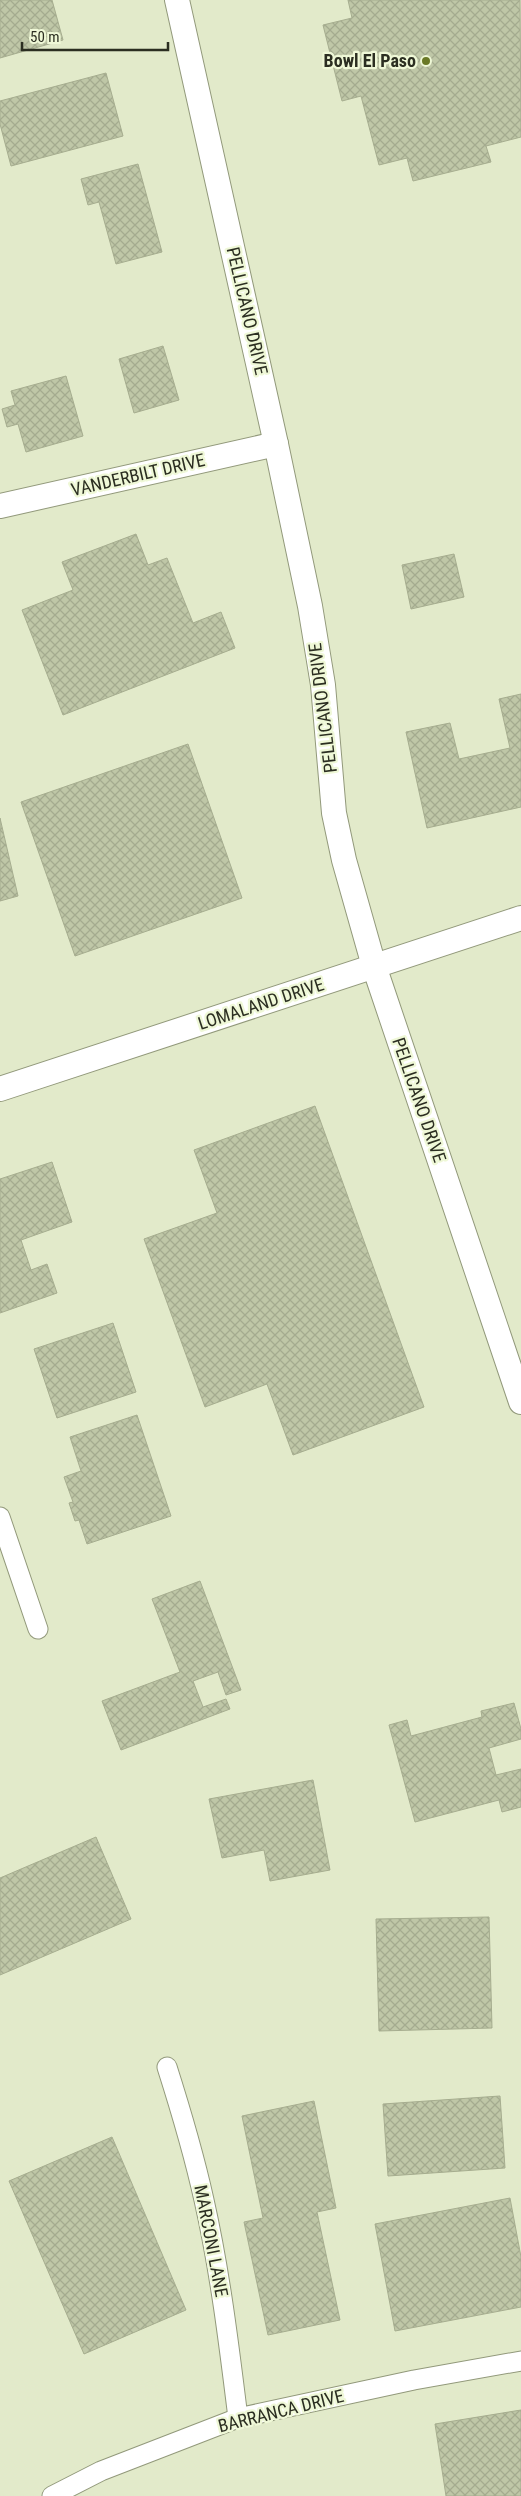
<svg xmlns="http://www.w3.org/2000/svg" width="521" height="2496" font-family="'Roboto Condensed',sans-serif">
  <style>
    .building { fill: url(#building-cross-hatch); stroke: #a6ad8f }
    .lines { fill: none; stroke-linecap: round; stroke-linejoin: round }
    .minor-casing { stroke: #92997b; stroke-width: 21 }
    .tertiary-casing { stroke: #92997b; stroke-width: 26 }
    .minor { stroke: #fff; stroke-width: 19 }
    .tertiary { stroke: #fff; stroke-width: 24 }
    .poi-dot { fill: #6a7926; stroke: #eff8d7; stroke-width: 2 }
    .labels { text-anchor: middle; stroke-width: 4.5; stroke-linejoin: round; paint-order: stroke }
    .poi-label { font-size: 18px; font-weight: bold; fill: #2b2e21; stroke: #eff8d7; text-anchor: end }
    .street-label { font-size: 18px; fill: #2b2e21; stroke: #eff8d7 }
  </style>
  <defs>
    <pattern id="building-cross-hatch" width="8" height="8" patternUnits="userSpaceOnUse" patternTransform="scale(1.25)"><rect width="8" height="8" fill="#bfc7a7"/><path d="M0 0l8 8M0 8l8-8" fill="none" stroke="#a4ab8f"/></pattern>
  </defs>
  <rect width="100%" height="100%" fill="#e2eaca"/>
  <!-- building -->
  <g class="building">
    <path d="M0,0h52l11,40 -63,18z"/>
    <path d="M348,0h172l1,137 -35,9 5,16 -78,19 -6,-23 -28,7 -18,-69 -19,5 -19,-76 29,-7z"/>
    <path d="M106,73l17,63 -112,30 -11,-42v-23z"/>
    <path d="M138,164l24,88 -46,12 -17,-62 -11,3 -7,-26z"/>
    <path d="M163,346l16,54 -45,13 -15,-54z"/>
    <path d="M66,376l17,60 -57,16 -8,-28 -11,3 -5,-18 13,-4 -4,-14z"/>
    <path d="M136,534l12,31 19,-7 26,65 28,-11 14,36 -172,67 -41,-105 51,-20 -11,-28z"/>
    <path d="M454,554l10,43 -53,12 -9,-44z"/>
    <path d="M521,694v113l-94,21 -21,-96 44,-9 9,36 51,-11 -11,-49z"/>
    <path d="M188,744l54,154 -167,58 -54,-154z"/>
    <path d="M0,818l18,78 -18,5z"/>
    <path d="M315,1106l109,301 -131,48 -26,-71 -62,23 -61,-168 73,-26 -23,-63z"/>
    <path d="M52,1162l20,60 -51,18 10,30 16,-6 10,29 -57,20v-134z"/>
    <path d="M113,1323l23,69 -79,26 -23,-69z"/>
    <path d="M137,1415l34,101 -84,28 -8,-24 -4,1 -6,-18 4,-1 -9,-25 17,-6 -11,-34z"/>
    <path d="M200,1581l41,109 -15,5 -8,-23 -25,9 10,26 23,-8 4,10 -109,41 -19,-49 78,-29 -28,-73z"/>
    <path d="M514,1703l7,26v10l-32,9 7,27 25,-6v38l-19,5 -3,-12 -84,22 -26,-97 18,-5 4,16 71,-19 -1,-6z"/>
    <path d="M313,1780l17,90 -60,11 -6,-31 -42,8 -13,-59z"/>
    <path d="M96,1837l35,82 -131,56v-97z"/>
    <path d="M489,1917l3,111 -113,3 -3,-112z"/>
    <path d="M500,2096l5,72 -117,8 -5,-72z"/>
    <path d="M314,2101l22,107 -19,4 23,108 -72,15 -24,-113 19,-4 -21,-102z"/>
    <path d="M112,2137l74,173 -102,44 -75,-173z"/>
    <path d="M510,2198l11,59v50l-126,24 -20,-107z"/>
    <path d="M521,2410v86h-75l-11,-72z"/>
  </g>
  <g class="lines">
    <!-- minor casing -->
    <g class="minor-casing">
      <g id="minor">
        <path d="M0,1517l38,112"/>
        <path d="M167,2067c14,44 27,88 37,133 16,71 25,145 34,218"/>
        <path d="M52,2496l49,-25 137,-53 176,-38 107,-19"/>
      </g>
    </g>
    <!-- tertiary casing -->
    <g class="tertiary-casing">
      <g id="tertiary">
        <path d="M177,0l99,444 34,162 13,79 11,128 10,47 30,106 147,436"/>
        <path d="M0,506l276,-62"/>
        <path d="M0,1089l521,-171"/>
      </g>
    </g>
    <!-- minor -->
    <use href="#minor" class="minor"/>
    <!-- tertiary -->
    <use href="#tertiary" class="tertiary"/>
  </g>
  <!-- markers -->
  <circle class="poi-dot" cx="426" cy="61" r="5"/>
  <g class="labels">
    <!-- poi labels -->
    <g class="poi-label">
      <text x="416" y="67">Bowl El Paso</text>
    </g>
    <!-- street labels -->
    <g class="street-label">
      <text transform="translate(247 311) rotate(77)" y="6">PELLICANO DRIVE</text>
      <text transform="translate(138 475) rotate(-13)" y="6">VANDERBILT DRIVE</text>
      <text transform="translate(323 708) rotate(-97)" y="6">PELLICANO DRIVE</text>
      <text transform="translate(261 1004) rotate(-18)" y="6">LOMALAND DRIVE</text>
      <text transform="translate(419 1100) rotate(71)" y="6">PELLICANO DRIVE</text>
      <text transform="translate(211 2241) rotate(79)" y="6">MARCONI LANE</text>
      <text transform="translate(281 2411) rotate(-14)" y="6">BARRANCA DRIVE</text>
    </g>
  </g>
  <!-- scale -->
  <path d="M22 42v8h146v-8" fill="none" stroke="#2b2e21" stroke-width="2.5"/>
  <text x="30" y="42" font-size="15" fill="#2b2e21" stroke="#eff8d7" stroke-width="4" paint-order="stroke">50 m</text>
</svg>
